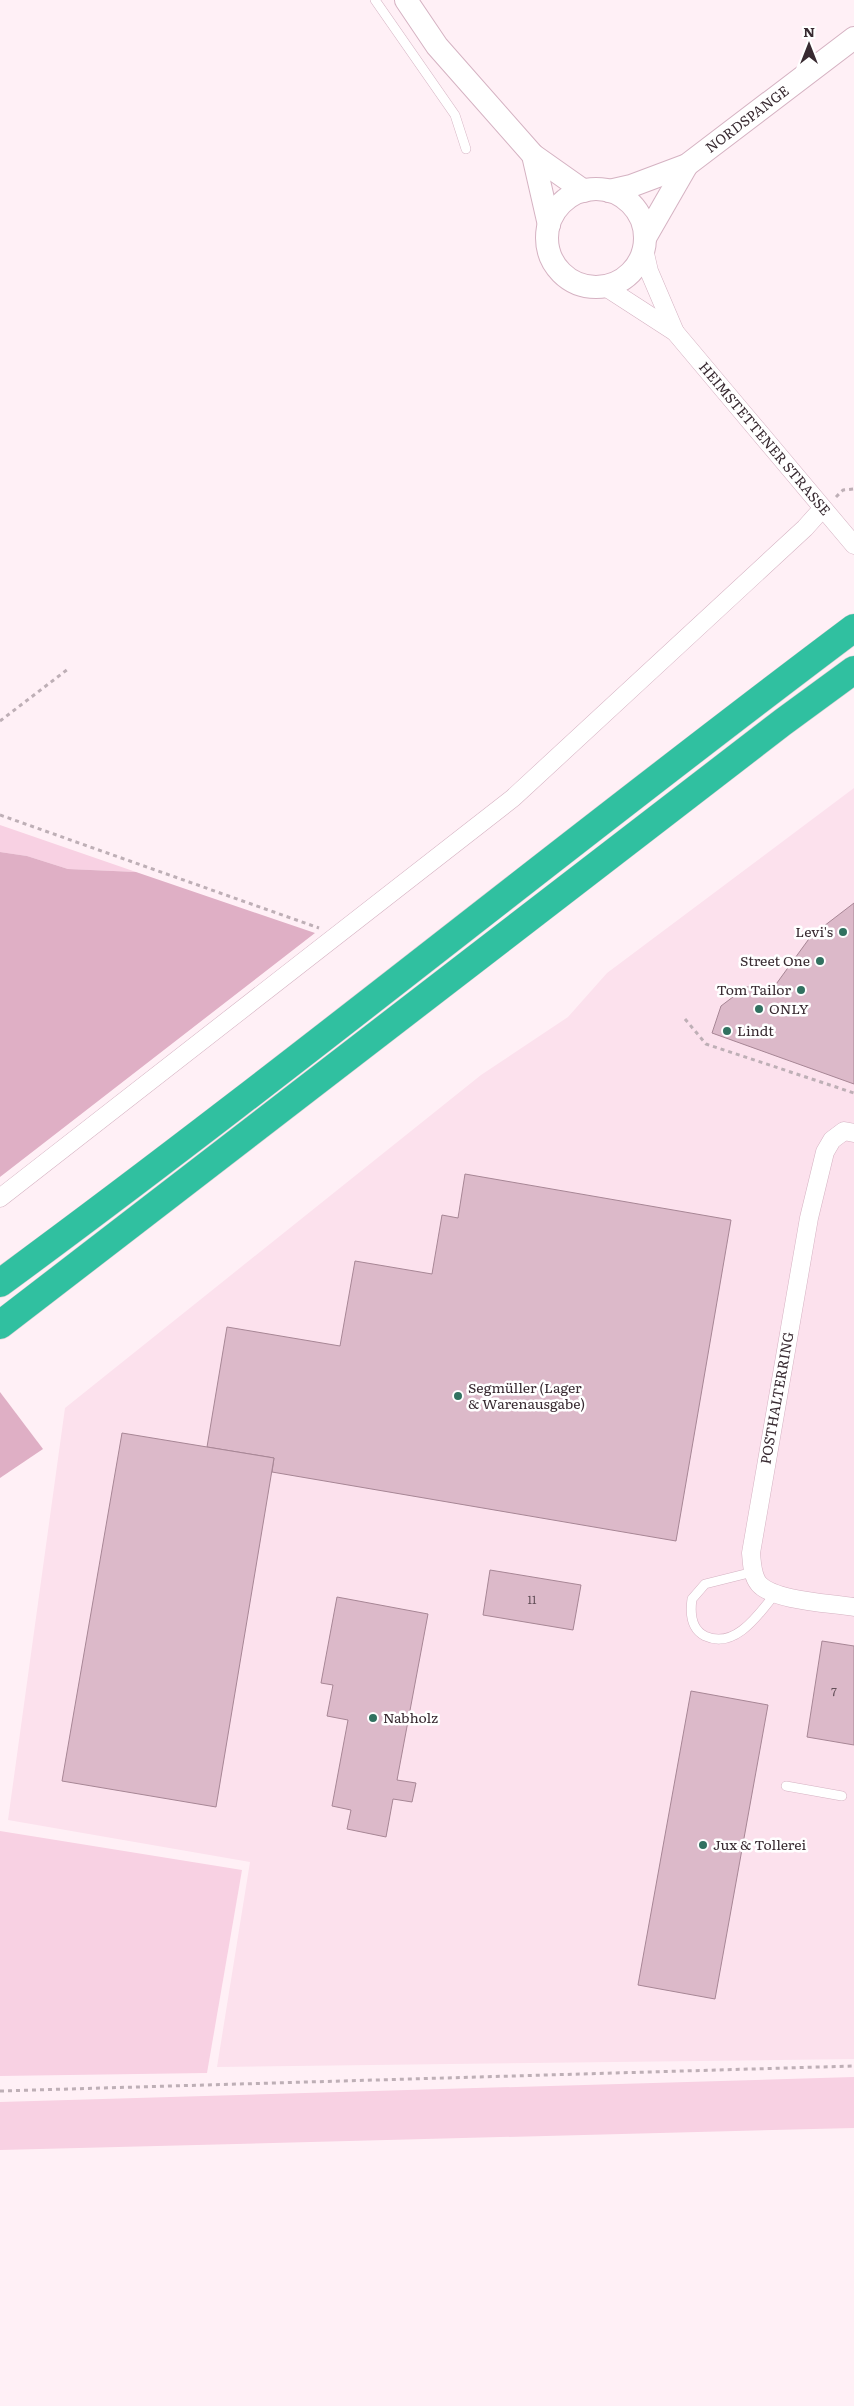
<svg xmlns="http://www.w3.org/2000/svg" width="854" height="2406" font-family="Literata,serif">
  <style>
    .built { fill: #fce1ed }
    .green { fill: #f8d1e3 }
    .forest { fill: #dfafc5 }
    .building { fill: #dcb9c9; stroke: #a78695 }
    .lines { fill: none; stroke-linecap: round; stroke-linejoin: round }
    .service-casing { stroke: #d5b2c2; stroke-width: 10 }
    .minor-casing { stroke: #d5b2c2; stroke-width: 19 }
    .tertiary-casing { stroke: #d5b2c2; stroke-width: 24 }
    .motorway-casing { stroke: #d3d0d2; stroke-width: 29 }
    .path { stroke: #beafb6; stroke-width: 3; stroke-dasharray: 4 4; stroke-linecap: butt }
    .service { stroke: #fff; stroke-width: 9 }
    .minor { stroke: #fff; stroke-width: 18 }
    .tertiary { stroke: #fff; stroke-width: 22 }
    .motorway { stroke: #30c0a0; stroke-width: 28 }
    .poi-dot { fill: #317160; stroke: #fff; stroke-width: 2 }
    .labels { text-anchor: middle; stroke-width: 5; stroke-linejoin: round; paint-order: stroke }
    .number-label { font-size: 11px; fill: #614e57 }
    .street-label { font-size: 14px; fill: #382a31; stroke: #fff }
    .poi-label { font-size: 14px; fill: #382a31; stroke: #fff; text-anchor: start }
  </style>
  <rect width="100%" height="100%" fill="#fff0f6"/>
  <!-- built -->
  <path class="built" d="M854,788v1271l-637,8 33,-205 -242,-42 57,-412 416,-333 87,-58 39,-44z"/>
  <!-- green -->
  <g class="green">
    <path d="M0,825l136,47 -68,-3 -41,-13 -27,-4z"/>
    <path d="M0,1831l242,39 -35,203 -207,3z"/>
    <path d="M854,2077v51l-854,22v-48z"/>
  </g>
  <!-- forest -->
  <g class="forest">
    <path d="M0,852l27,4 41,13 68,3 179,61 -315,244z"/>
    <path d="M0,1392l43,57 -43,29z"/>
  </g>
  <!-- building -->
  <g class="building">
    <path d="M854,903v181l-142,-51 9,-27 25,-19h28l37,-51z"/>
    <path d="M465,1174l266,46 -55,321 -404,-69 2,-14 -67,-11 20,-120 113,19 15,-85 77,13 10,-59 16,3z"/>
    <path d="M122,1433l152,25 -58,349 -154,-26z"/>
    <path d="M490,1570l91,15 -8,45 -90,-15z"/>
    <path d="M337,1597l91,17 -31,166 19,3 -4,19 -19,-3 -7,38 -39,-8 4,-19 -19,-4 16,-86 -21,-4 6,-31 -12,-2z"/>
    <path d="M822,1641l32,5v99l-47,-8z"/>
    <path d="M691,1691l77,14 -53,294 -77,-14z"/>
  </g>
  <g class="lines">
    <!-- service casing -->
    <g class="service-casing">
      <g id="service">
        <path d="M375,0l80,115 11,34"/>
        <path d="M753,1572l-48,12 -13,15c-2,14 -1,30 13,37 30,14 54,-22 70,-42"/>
        <path d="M786,1786l56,10"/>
      </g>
    </g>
    <!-- minor casing -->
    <g class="minor-casing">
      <g id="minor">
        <path d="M644,249l5,22 26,61"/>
        <path id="s1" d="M604,286l71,46 179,213"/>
        <path d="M854,1133l-10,-2 -12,9 -7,12 -16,66 -58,335c1,10 1,23 8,31 15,17 72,19 95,23"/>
        <path d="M0,1198l513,-400 292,-270 17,-19"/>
      </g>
    </g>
    <!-- tertiary casing -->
    <g class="tertiary-casing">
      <g id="tertiary">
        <path d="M406,0l31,46 96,109 51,36"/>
        <path d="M533,155l16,70"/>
        <circle cx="596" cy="238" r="49"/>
        <path id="s2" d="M609,191l22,-5 56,-21 167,-127"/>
        <path d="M645,238l42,-73"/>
      </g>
    </g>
    <!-- motorway casing -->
    <g class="motorway-casing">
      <g id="motorway">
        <path d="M0,1283c289,-212 567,-440 854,-655"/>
        <path d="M0,1325l783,-603 71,-52"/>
      </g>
    </g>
    <!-- path -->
    <g class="path">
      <path d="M836,497l7,-7 11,-1"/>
      <path d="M0,721l68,-52"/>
      <path d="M0,815l319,113"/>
      <path d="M685,1019l21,25 148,49"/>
      <path d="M0,2091l854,-25"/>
    </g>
    <!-- service -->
    <use href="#service" class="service"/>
    <!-- minor -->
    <use href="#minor" class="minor"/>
    <!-- tertiary -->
    <use href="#tertiary" class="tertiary"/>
    <!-- motorway -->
    <use href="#motorway" class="motorway"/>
  </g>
  <!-- markers -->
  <g class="poi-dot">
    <circle cx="843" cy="932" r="5"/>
    <circle cx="820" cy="961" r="5"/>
    <circle cx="801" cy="990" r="5"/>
    <circle cx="759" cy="1009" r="5"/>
    <circle cx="727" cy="1031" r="5"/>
    <circle cx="458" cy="1396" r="5"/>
    <circle cx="373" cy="1718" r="5"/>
    <circle cx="703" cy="1845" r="5"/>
  </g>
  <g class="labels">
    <!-- number labels -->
    <g class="number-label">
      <text x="532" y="1604">11</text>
      <text x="834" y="1696">7</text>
    </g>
    <!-- street labels -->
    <g class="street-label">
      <text dy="5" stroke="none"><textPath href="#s2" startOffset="158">NORDSPANGE</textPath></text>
      <text dy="5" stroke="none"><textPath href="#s1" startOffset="224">HEIMSTETTENER STRASSE</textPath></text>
      <text transform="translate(777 1398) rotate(-80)" y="5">POSTHALTERRING</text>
    </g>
    <!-- poi labels -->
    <g class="poi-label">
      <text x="833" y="937" text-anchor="end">Levi's</text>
      <text x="810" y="966" text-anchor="end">Street One</text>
      <text x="791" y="995" text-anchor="end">Tom Tailor</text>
      <text x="769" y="1014">ONLY</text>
      <text x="737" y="1036">Lindt</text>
      <text x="468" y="1393">Segmüller (Lager<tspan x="468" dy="16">&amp; Warenausgabe)</tspan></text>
      <text x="383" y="1723">Nabholz</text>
      <text x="713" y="1850">Jux &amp; Tollerei</text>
    </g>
  </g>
  <!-- north arrow -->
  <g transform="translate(809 45)" stroke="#ffffff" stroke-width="4" paint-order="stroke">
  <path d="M0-4L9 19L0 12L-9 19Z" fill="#382a31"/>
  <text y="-8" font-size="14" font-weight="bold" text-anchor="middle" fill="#382a31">N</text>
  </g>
</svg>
